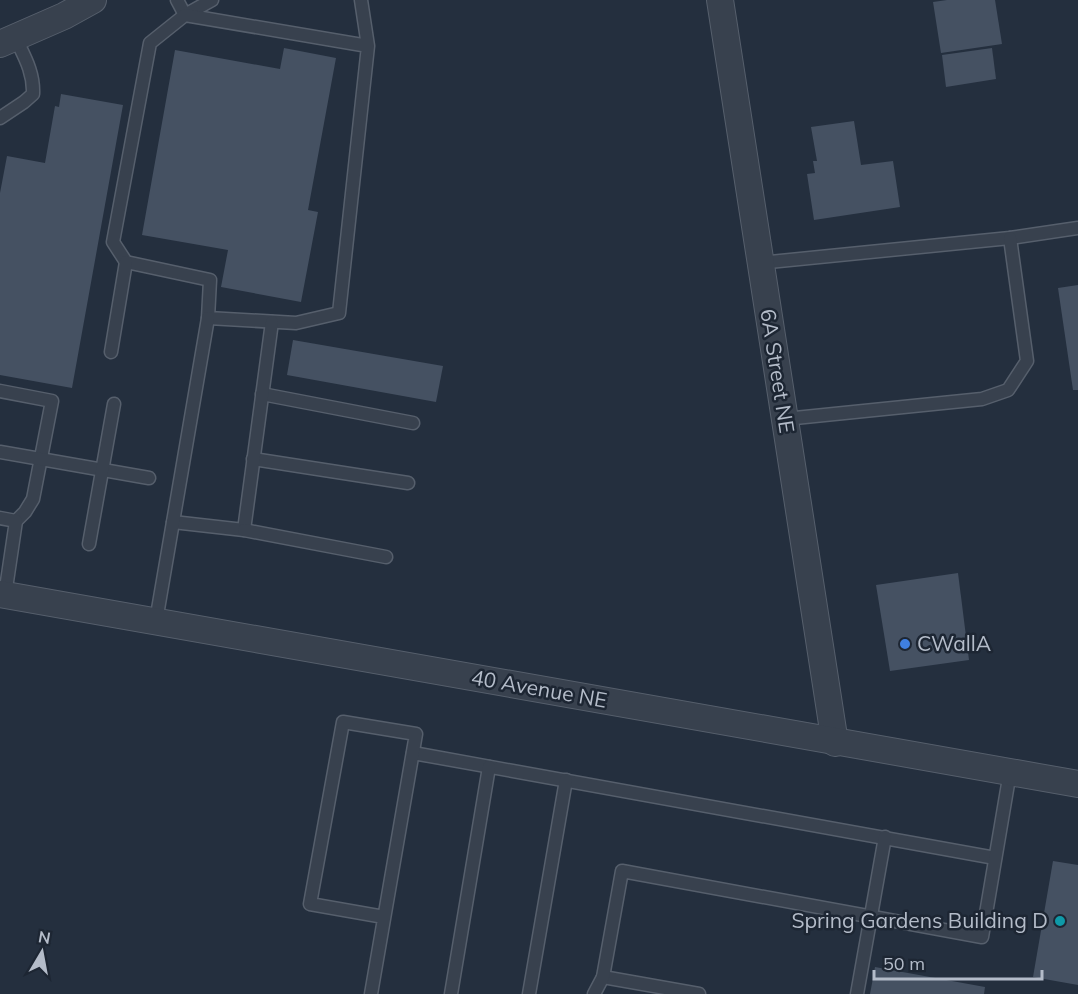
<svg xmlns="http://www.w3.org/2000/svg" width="1078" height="994" font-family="Mulish,sans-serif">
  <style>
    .building { fill: #455162 }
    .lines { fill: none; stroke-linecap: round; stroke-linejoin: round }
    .lane-casing { stroke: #565f6c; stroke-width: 15 }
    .street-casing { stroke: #565f6c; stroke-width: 28 }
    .lane { stroke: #38414e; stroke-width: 12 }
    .street { stroke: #38414e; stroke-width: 26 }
    .shop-dot { fill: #3f7fe0; stroke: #1d2633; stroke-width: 2 }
    .culture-dot { fill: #0f9aa8; stroke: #1d2633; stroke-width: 2 }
    .labels { text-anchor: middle; stroke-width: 5; stroke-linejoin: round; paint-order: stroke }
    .street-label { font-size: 21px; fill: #b4bcc9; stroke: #1d2633 }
    .poi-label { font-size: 21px; fill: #b4bcc9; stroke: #1d2633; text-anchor: start }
  </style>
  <rect width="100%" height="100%" fill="#242f3e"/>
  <!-- building -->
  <g class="building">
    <path d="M947,0h48l7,44 -61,9 -8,-51z"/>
    <path d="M284,48l52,10 -28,152 10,2 -17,90 -80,-15 7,-37 -86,-15 33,-185 105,19z"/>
    <path d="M992,48l4,31 -50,8 -4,-32z"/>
    <path d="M61,94l62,11 -51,283 -72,-13v-182l7,-37 38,7 10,-57 4,1z"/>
    <path d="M854,121l7,44 32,-4 7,46 -86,13 -7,-46 8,-1 -2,-12h4l-6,-34z"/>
    <path d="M1078,285v105h-5l-15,-102z"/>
    <path d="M293,340l150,26 -7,36 -149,-27z"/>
    <path d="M958,573l11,87 -79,11 -14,-86z"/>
    <path d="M1053,861l25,4v120l-45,-8z"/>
    <path d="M875,967l110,20 -1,7h-114z"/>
  </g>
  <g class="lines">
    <!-- lane casing -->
    <g class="lane-casing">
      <g id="lane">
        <path d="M177,0l8,15 27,-15"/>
        <path d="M361,0l7,46 -183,-31 -35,28 -37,199 13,20 84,18 -2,38 88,5 43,-10 29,-267"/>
        <path d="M0,118l24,-16 9,-8c1,-22 -9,-38 -18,-57"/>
        <path d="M760,263l250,-25 68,-10"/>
        <path d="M111,352l15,-90"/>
        <path d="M0,391l52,10 -19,98 -8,13 -9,9"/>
        <path d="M262,394l151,29"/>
        <path d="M785,419l197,-20 26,-9 19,-29 -17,-123"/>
        <path d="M0,452l149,26"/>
        <path d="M253,459l155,24"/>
        <path d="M0,518l16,3 -11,74"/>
        <path d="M173,522l71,8 28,-208"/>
        <path d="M244,530l142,27"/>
        <path d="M89,544l25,-140"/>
        <path d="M156,621l52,-303"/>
        <path d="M413,753l582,105"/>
        <path d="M603,977l96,17"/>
        <path d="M371,994l45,-260 -73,-12 -33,182 74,13"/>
        <path d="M451,994l38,-227"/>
        <path d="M529,994l37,-214"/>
        <path d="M594,994l9,-17 19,-106 360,66 28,-165"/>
        <path d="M857,994l28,-157"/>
      </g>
    </g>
    <!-- street casing -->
    <g class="street-casing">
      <g id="street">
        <path d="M720,0l115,743"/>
        <path d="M0,44l64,-28 29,-16"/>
        <path d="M0,594l1078,190"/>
      </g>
    </g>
    <!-- lane -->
    <use href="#lane" class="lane"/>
    <!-- street -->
    <use href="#street" class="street"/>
  </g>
  <!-- markers -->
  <circle class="shop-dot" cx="905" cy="644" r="6"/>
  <circle class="culture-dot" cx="1060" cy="921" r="6"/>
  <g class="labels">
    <!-- street labels -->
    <g class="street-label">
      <text transform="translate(777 371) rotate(81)" y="7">6A Street NE</text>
      <text transform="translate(539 689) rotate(10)" y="7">40 Avenue NE</text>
    </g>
    <!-- poi labels -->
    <g class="poi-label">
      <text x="917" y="651">CWallA</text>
      <text x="1048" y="928" text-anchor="end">Spring Gardens Building D</text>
    </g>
  </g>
  <!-- north arrow -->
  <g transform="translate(42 952) rotate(10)" stroke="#1d2633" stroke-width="4.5" paint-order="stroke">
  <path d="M0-4.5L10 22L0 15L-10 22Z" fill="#b4bcc9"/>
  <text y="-9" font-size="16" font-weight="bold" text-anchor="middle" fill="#b4bcc9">N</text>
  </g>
  <!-- scale -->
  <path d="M874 970v9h168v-9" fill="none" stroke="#b4bcc9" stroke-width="3"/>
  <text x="883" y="970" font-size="18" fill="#b4bcc9" stroke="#1d2633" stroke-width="4.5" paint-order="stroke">50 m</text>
</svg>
